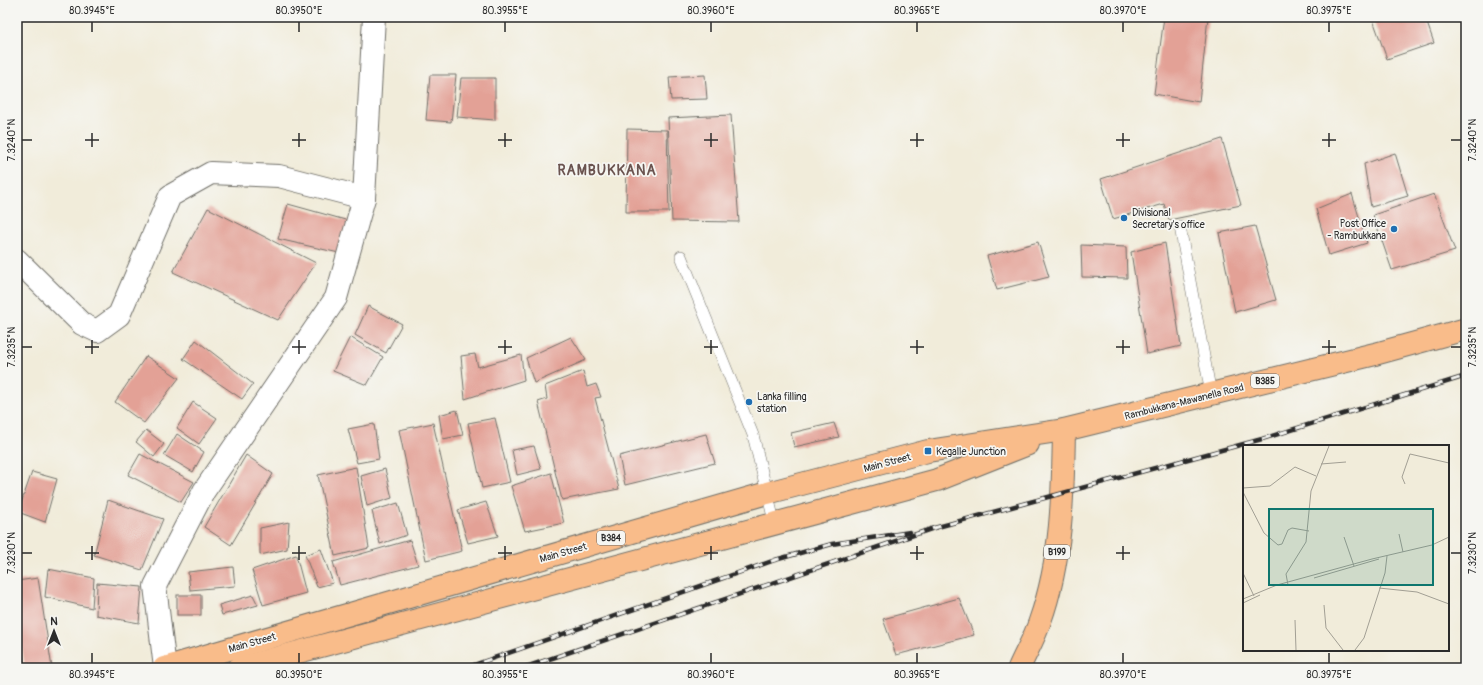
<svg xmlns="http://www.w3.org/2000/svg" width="1483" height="685" font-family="Pangolin,sans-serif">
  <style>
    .building { fill: #e3a196 }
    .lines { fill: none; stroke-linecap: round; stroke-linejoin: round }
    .service-casing { stroke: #706f68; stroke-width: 12 }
    .minor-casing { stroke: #706f68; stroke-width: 24 }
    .tertiary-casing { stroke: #706f68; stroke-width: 24 }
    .primary-casing { stroke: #706f68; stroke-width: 24 }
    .service { stroke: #fff; stroke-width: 11 }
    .minor { stroke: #fff; stroke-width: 22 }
    .tertiary { stroke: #fff; stroke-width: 22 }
    .primary { stroke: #f9bc8a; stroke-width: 22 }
    .rail-casing { stroke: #2b2b2b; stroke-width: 4.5 }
    .rail { stroke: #f6f6f2; stroke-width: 3; stroke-dasharray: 9; stroke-linecap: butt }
    .ticks { fill: none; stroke: #2b2b2b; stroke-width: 1.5 }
    .poi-dot { fill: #1f6fb2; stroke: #f6f6f2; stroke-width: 1.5 }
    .labels { text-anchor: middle; stroke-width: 3.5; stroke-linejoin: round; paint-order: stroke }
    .shield { fill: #f6f6f2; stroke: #686867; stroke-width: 1 }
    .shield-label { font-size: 9px; font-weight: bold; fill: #2b2b2b }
    .poi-label { font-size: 10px; fill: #2b2b2b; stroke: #f6f6f2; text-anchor: start }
    .street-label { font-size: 10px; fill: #2b2b2b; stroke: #f6f6f2 }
    .district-label { font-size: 14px; font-weight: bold; letter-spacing: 1px; fill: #6b5450; stroke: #f6f6f2 }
    .inset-road { fill: none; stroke: #a29f94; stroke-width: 1 }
    .view { fill: #0f766e; fill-opacity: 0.15; stroke: #0f766e; stroke-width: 2 }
    .inset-edge { fill: none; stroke: #2b2b2b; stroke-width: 2 }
    .neatline { fill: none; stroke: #2b2b2b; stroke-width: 1.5 }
    .ticks-label { font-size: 10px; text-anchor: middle; fill: #2b2b2b }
  </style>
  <rect width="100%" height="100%" fill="#f6f6f2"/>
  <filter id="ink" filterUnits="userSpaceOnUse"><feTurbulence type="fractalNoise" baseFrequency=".025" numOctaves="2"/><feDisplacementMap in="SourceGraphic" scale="8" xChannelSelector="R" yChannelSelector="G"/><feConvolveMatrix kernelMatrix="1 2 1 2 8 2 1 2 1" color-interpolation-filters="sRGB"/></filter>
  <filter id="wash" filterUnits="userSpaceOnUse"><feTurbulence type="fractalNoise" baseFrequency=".012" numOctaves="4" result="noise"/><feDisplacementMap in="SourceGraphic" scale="16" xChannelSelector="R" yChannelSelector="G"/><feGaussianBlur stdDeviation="0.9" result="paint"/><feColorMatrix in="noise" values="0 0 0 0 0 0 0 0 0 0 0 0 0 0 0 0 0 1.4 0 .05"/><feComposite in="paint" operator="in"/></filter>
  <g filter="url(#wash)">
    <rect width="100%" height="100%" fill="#f1ecda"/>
    <g id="blocks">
      <!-- building -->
      <g class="building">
        <path d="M1164,17h44l-9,85 -45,-8z"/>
        <path d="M1372,17h53l9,26 -47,16z"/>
        <path d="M430,75h26l-5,47 -25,-2z"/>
        <path d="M705,75l2,24 -36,1 -2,-23z"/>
        <path d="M461,78h34v42l-38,-3z"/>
        <path d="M731,115l8,107 -67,-1 -4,-103z"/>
        <path d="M627,129l40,1 2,82h-43z"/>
        <path d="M1222,139l19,66 -72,15 -5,-16 -51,15 -12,-40z"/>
        <path d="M1395,153l13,43 -37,11 -7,-43z"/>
        <path d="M1352,194l15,49 -38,12 -13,-46z"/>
        <path d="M1434,194l21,57 -63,19 -19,-55z"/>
        <path d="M288,204l61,17 -10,32 -61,-14z"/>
        <path d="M208,208l108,55 -38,57 -105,-48z"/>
        <path d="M1255,226l21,74 -41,12 -16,-79z"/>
        <path d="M1038,242l11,35 -52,13 -10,-34z"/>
        <path d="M1165,243l16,103 -34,8 -16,-102z"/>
        <path d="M1081,245l45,2 1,31 -45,-1z"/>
        <path d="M368,306l34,18 -16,29 -31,-18z"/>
        <path d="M350,337l33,20 -16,28 -34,-14z"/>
        <path d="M571,337l15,23 -52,23 -8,-25z"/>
        <path d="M196,340l57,44 -11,15 -59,-40z"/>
        <path d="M475,354l3,13 43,-12 3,25 -59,19 -4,-43z"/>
        <path d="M146,356l33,22 -35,45 -29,-21z"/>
        <path d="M583,371l4,16 9,-3 5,13 -6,1 24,91 -57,11 -24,-98 9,-3 -2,-13z"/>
        <path d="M193,402l24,16 -18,26 -22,-16z"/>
        <path d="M457,410l6,25 -20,4 -4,-24z"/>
        <path d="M495,418l15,64 -28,6 -14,-65z"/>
        <path d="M433,423l29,128 -36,9 -27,-130z"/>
        <path d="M834,423l5,14 -45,10 -3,-14z"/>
        <path d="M374,424l5,35 -22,4 -9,-34z"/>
        <path d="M146,430l18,14 -10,13 -18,-15z"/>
        <path d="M177,434l27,18 -11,20 -29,-17z"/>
        <path d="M706,434l9,29 -90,22 -6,-29z"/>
        <path d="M534,446l7,23 -24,6 -5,-25z"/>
        <path d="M140,454l54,28 -13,20 -53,-27z"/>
        <path d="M246,455l27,19 -42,71 -27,-18z"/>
        <path d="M356,467l13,81 -34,8 -17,-81z"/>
        <path d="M385,469l7,29 -25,8 -6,-30z"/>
        <path d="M32,472l25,7 -12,43 -27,-10z"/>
        <path d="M551,473l13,50 -39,8 -14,-45z"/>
        <path d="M108,500l55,19 -21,51 -48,-15z"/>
        <path d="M486,502l12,34 -30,7 -10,-33z"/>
        <path d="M398,503l9,32 -27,9 -8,-33z"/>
        <path d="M289,522l-2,27 -27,6v-27z"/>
        <path d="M410,540l8,25 -78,20 -7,-23z"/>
        <path d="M321,549l12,34 -16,4 -12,-32z"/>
        <path d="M296,555l10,38 -43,12 -11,-35z"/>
        <path d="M233,567l2,19 -45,4 -2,-18z"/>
        <path d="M48,569l46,9 -2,30 -47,-11z"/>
        <path d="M38,578l14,90h-27l-8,-50v-37z"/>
        <path d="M97,583l45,4 -3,36 -43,-8z"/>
        <rect x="177" y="595" width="24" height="20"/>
        <path d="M253,595l5,10 -36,10 -3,-10z"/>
        <path d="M959,598l15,37 -78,20 -13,-36z"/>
      </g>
    </g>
  </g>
  <g filter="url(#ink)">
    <use href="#blocks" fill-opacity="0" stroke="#706f68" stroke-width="1"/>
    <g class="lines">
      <!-- service casing -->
      <g class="service-casing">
        <g id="service">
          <path d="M1180,227l31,167"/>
          <path d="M681,256l72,179 22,90"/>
        </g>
      </g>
      <!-- minor casing -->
      <g class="minor-casing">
        <path id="minor" d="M17,260l65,64 15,7 22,-16 51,-119 41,-23 68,3 85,22"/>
      </g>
      <!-- tertiary casing -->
      <g class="tertiary-casing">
        <path id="tertiary" d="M165,668l-10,-82 49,-95 132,-193 28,-100 10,-181"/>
      </g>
      <!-- primary casing -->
      <g class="primary-casing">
        <g id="primary">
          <path d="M164,668l603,-175 161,-42 136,-21 311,-76 91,-25"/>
          <path d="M239,668l698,-188 91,-36"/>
          <path d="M1019,668c7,-16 16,-31 21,-47 22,-61 23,-127 24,-191"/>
        </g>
      </g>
      <!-- service -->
      <use href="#service" class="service"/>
      <!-- minor -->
      <use href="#minor" class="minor"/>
      <!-- tertiary -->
      <use href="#tertiary" class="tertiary"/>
      <!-- primary -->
      <use href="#primary" class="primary"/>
      <!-- rail casing -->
      <g class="rail-casing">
        <g id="rail">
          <path d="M465,668l310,-108 57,-16 78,-12"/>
          <path d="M523,668l411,-140 328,-89 204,-63"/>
        </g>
      </g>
      <!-- rail -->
      <use href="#rail" class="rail"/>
    </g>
  </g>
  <!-- ticks -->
  <path class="ticks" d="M92,22v10M299,22v10M505,22v10M711,22v10M917,22v10M1123,22v10M1329,22v10M92,133v14M299,133v14M505,133v14M711,133v14M917,133v14M1123,133v14M1329,133v14M22,140h10M85,140h14M292,140h14M498,140h14M704,140h14M910,140h14M1116,140h14M1322,140h14M1451,140h10M92,340v14M299,340v14M505,340v14M711,340v14M917,340v14M1123,340v14M1329,340v14M22,347h10M85,347h14M292,347h14M498,347h14M704,347h14M910,347h14M1116,347h14M1322,347h14M1451,347h10M92,546v14M299,546v14M505,546v14M711,546v14M917,546v14M1123,546v14M22,553h10M85,553h14M292,553h14M498,553h14M704,553h14M910,553h14M1116,553h14M1451,553h10M92,653v10M299,653v10M505,653v10M711,653v10M917,653v10M1123,653v10M1329,653v10"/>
  <!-- markers -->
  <g class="poi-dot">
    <circle cx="1124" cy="218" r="4"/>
    <circle cx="1394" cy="229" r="4"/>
    <circle cx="749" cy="402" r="4"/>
    <rect x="924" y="447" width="8" height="8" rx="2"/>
  </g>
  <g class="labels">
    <!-- shield labels -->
    <g class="shield">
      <rect x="1251" y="374" width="28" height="14" rx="3"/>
      <rect x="597" y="531" width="28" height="14" rx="3"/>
      <rect x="1044" y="545" width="26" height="14" rx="3"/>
    </g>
    <g class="shield-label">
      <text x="1265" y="384">B385</text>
      <text x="611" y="541">B384</text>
      <text x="1057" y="555">B199</text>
    </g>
    <!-- poi labels -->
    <g class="poi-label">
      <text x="1132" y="216">Divisional<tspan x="1132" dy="12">Secretary's office</tspan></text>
      <text x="1386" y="227" text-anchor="end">Post Office<tspan x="1386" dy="12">- Rambukkana</tspan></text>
      <text x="757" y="400">Lanka filling<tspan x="757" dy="12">station</tspan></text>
      <text x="936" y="455">Kegalle Junction</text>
    </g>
    <!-- street labels -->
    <g class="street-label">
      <text transform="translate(1184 401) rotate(-14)" y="4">Rambukkana-Mawanella Road</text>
      <text transform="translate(887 462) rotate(-15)" y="4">Main Street</text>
      <text transform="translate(563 552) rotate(-16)" y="4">Main Street</text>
      <text transform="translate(252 642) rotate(-16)" y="4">Main Street</text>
    </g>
    <!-- district labels -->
    <g class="district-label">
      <text x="607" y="175">RAMBUKKANA</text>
    </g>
  </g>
  <!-- overview -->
  <g transform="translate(1243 445)">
    <rect width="206" height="206" fill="#f1ecda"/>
    <path class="inset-road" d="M78,19l25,-2M162,39l-3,-7 8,-23 39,9M0,43l27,-2 25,-19 21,9M0,47l21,41 14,12 4,-1 6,-14 4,-2 17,3M156,89l4,18M101,92l10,29M0,128l11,23M71,133l65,-19M45,140l-2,-11 20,-32 5,-51 18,-45M136,143l38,4 32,12M0,154l34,-14 95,-26 60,-14 17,-8M0,158l17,-8M81,160l2,23 17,22M52,175l1,30M112,205l9,-12 21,-65 2,-17"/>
    <path class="view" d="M26,64h164v76h-164z"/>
    <rect width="206" height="206" class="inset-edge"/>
  </g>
  <!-- margin -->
  <rect width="1483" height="685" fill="none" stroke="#f6f6f2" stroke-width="44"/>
  <!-- north arrow -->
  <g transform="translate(54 631)" stroke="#f6f6f2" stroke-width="3" paint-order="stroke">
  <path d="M0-3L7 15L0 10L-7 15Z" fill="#2b2b2b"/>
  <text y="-6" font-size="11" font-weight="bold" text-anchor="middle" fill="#2b2b2b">N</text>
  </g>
  <rect x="22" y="22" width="1439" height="641" class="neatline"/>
  <g class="ticks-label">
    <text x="92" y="14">80.3945°E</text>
    <text x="299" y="14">80.3950°E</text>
    <text x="505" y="14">80.3955°E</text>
    <text x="711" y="14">80.3960°E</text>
    <text x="917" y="14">80.3965°E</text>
    <text x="1123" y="14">80.3970°E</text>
    <text x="1329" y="14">80.3975°E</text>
    <text transform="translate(11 140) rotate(-90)" y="4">7.3240°N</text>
    <text transform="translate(1472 140) rotate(-90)" y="4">7.3240°N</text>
    <text transform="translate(11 347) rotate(-90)" y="4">7.3235°N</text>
    <text transform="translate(1472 347) rotate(-90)" y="4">7.3235°N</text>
    <text transform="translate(11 553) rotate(-90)" y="4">7.3230°N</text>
    <text transform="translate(1472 553) rotate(-90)" y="4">7.3230°N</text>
    <text x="92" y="678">80.3945°E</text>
    <text x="299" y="678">80.3950°E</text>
    <text x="505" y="678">80.3955°E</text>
    <text x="711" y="678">80.3960°E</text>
    <text x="917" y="678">80.3965°E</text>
    <text x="1123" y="678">80.3970°E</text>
    <text x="1329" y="678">80.3975°E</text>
  </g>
</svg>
